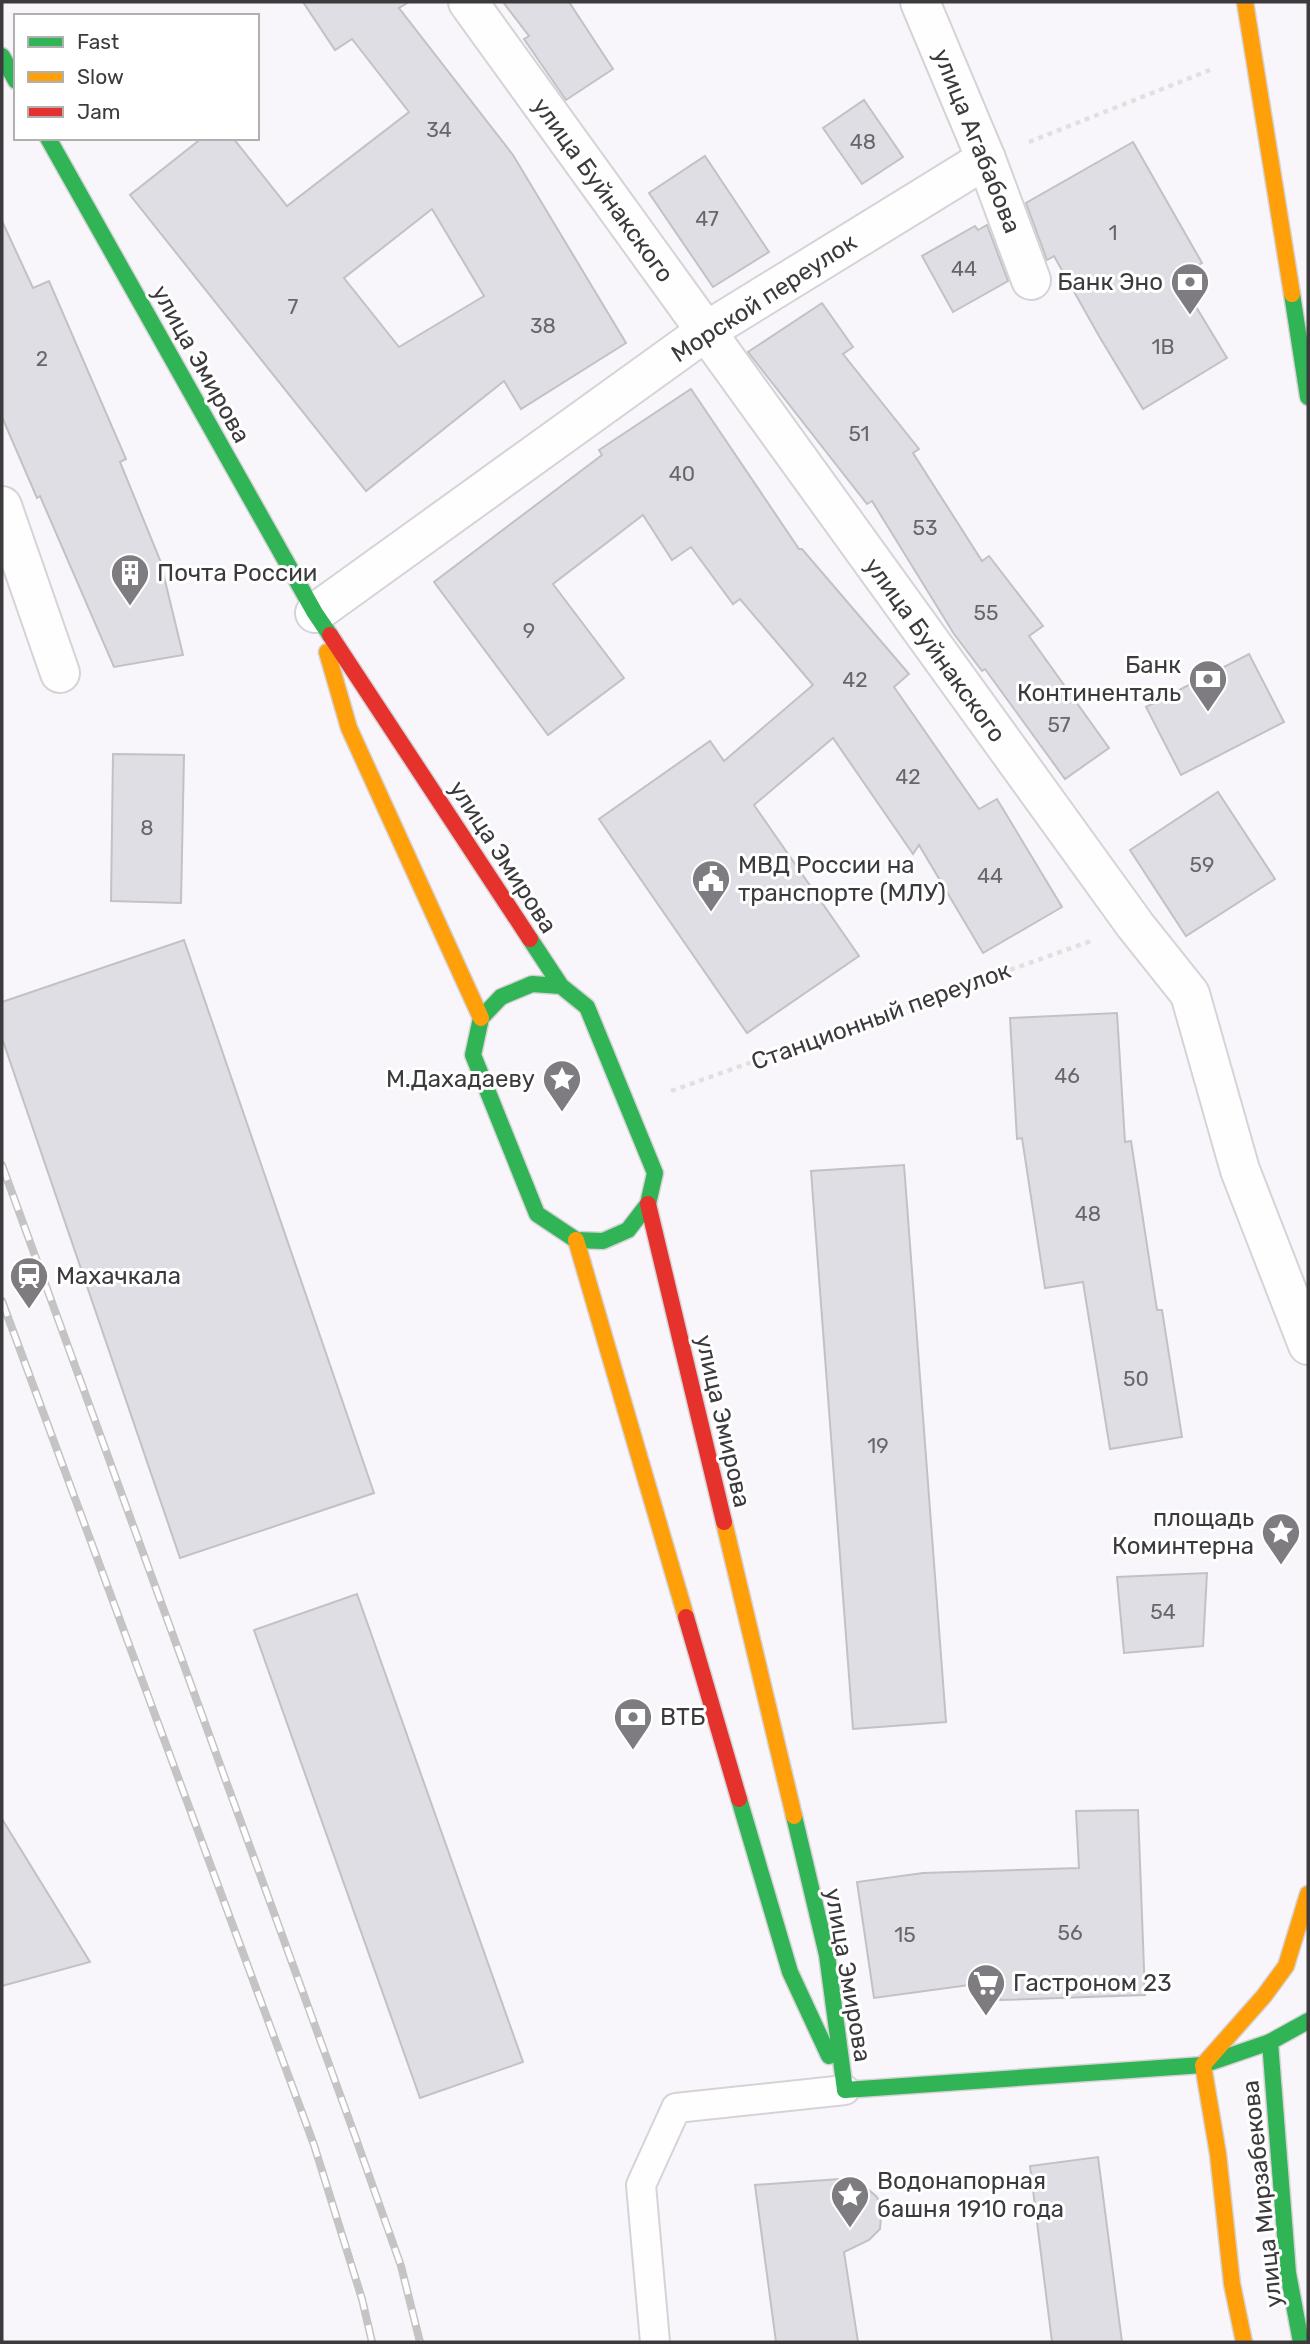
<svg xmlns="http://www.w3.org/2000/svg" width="1310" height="2344" font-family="Rubik,sans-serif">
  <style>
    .building { fill: #dfdee5; stroke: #c2c1c4; stroke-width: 2; fill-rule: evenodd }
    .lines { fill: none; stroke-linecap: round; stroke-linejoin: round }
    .lane-casing { stroke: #d6d3d7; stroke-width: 32 }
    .street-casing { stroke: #d6d3d7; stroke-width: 42 }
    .fast-casing { stroke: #d6d3d7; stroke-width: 19 }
    .slow-casing { stroke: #d6d3d7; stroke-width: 19 }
    .jam-casing { stroke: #d6d3d7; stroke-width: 19 }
    .path { stroke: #e0e0e1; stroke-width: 4.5; stroke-dasharray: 5 5; stroke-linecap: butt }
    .lane { stroke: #fefefe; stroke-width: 28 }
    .street { stroke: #fefefe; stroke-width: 38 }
    .fast { stroke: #30b455; stroke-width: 16 }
    .slow { stroke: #ff9f0a; stroke-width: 16 }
    .jam { stroke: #e5322d; stroke-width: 16 }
    .rail-casing { stroke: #c5c4c5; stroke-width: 8 }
    .rail { stroke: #fff; stroke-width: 5; stroke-dasharray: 16; stroke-linecap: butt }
    .labels { text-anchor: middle; stroke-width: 6; stroke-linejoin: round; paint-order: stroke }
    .number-label { font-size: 21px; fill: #68666b }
    .street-label { font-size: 24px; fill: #3c3a3d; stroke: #fff }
    .poi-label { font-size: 24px; fill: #3c3a3d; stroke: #fff; text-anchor: start }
  </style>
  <rect width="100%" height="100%" fill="#f9f6fb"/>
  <!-- building -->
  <g class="building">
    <path d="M303,2h106l-10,6 114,147 113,188 -105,66 -17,-28 -138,110 -236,-296 72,-57h31l54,68 122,-94 -57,-73 -17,11zM432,209l52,87 -85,51 -55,-69z"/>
    <path d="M503,2h66l44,67 -47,31 -42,-61 5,-3z"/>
    <path d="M864,100l39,57 -41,27 -39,-56z"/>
    <path d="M1133,142l69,121 -24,14 49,81 -84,51 -44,-73 -45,-80 -7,4 -21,-57z"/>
    <path d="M705,156l64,96 -56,35 -64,-94z"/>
    <path d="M2,221l31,67 16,-7 77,178 -6,3 40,98 23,95 -69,12 -74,-171 -3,2 -35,-81z"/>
    <path d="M987,225l21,56 -55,31 -31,-56 53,-30 3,4z"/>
    <path d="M822,303l31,44 -10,7 76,95 -6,4 69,108 7,-5 54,70 -14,10 80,112 -44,31 -80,-110 -3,2 -28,-37 -82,-133 -5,3 -119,-152z"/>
    <path d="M691,389l108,160h3l107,125 -15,13 85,122 18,-10 65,108 -79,46 -64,-108 -6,9 -80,-116 -79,67 105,151 -112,77 -148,-214 111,-78 14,20 89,-76 -73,-86 -7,5 -42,-57 -19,13 -29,-45 -90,69 71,94 -76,57 -114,-153 168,-127 -3,-5z"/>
    <path d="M1249,654l35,68 -103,53 -35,-68z"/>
    <path d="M113,754l71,1 -3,148 -70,-2z"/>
    <path d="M1218,792l57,87 -89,57 -56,-86z"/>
    <path d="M184,940l190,553 -194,65 -178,-520v-36z"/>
    <path d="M1117,1013l8,129 6,-1 26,169h5l20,127 -72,12 -27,-167 -38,6 -23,-150 -5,1 -7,-121z"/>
    <path d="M904,1165l42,557 -93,7 -42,-558z"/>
    <path d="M1207,1573l-4,73 -79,7 -7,-76z"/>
    <path d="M357,1594l166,468 -103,36 -166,-468z"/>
    <path d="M1138,1810l7,185 -145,5 -1,-19 -125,17 -17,-116 66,-9 156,-5 -3,-57z"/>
    <path d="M2,1819l88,143 -88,24z"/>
    <path d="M1098,2157l24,185h-70l-22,-176z"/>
    <path d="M840,2179l19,3 17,14 6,9 -2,24 -11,11 -25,12 14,90h-82l-21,-157z"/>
  </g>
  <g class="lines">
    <!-- lane casing -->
    <g class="lane-casing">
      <path id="lane" d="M655,2342l-14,-157 35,-77 169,-18"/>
    </g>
    <!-- street casing -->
    <g class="street-casing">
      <g id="street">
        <path d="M468,2l667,923 55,69 50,176 68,175"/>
        <path d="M920,2l66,157 45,121"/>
        <path d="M2,506l58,167"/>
        <path d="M315,613l390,-281 281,-173"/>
      </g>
    </g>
    <!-- fast casing -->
    <g class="fast-casing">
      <g id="fast">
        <path d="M2,56l14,25"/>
        <path d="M48,138l267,475 15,22"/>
        <path d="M1292,294l16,103"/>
        <path d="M530,939l31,47 26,21 68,166 -7,31 -20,26 -25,11 -27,-1 -39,-26 -64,-159 8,-37 20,-21 31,-13 29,2"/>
        <path d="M739,1799l51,173 39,84"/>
        <path d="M794,1816l33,139 18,135"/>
        <path d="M845,2090l358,-25 67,-23"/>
        <path d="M1301,2342l-13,-69 -18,-231 38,-21"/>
      </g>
    </g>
    <!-- slow casing -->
    <g class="slow-casing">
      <g id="slow">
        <path d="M1245,2l47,292"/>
        <path d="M327,652l22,76 132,290"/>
        <path d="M576,1240l110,377"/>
        <path d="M724,1522l70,294"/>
        <path d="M1244,2342l-12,-58 -14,-130 -15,-89 61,-69 22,-30 22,-72"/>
      </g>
    </g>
    <!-- jam casing -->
    <g class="jam-casing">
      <g id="jam">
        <path d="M330,635l200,304"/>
        <path d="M648,1204l76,318"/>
        <path d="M686,1617l53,182"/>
      </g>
    </g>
    <!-- path -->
    <g class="path">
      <path d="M1029,142l181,-72"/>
      <path d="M671,1091l420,-150"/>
    </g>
    <!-- lane -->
    <use href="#lane" class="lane"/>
    <!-- street -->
    <use href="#street" class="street"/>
    <!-- fast -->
    <use href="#fast" class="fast"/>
    <!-- slow -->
    <use href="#slow" class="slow"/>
    <!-- jam -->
    <use href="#jam" class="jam"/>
    <!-- rail casing -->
    <g class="rail-casing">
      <g id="rail">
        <path d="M2,1165l352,968 47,133 19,76"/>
        <path d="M2,1301l312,844 48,154 10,43"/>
      </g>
    </g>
    <!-- rail -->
    <use href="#rail" class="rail"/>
  </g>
  <!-- icons -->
  <defs>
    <g id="bank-pin" transform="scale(2.0125)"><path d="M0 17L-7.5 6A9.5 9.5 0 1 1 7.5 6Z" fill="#7e7c80" stroke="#fff"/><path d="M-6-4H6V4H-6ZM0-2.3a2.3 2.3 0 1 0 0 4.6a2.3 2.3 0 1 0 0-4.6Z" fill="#fff"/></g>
    <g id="building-pin" transform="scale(2.0125)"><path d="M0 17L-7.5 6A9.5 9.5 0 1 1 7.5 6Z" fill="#7e7c80" stroke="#fff"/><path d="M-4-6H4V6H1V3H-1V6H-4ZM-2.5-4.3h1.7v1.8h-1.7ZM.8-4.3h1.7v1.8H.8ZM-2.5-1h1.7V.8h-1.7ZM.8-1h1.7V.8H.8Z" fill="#fff"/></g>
    <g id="civic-pin" transform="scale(2.0125)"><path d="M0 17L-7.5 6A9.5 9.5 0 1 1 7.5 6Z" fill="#7e7c80" stroke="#fff"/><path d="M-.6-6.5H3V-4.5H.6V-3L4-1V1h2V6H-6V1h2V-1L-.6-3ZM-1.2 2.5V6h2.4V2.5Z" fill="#fff"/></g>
    <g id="sight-pin" transform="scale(2.0125)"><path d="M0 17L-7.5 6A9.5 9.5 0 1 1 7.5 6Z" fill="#7e7c80" stroke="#fff"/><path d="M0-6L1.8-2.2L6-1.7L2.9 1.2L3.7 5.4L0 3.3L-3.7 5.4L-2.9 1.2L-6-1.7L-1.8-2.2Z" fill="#fff"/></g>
    <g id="station-pin" transform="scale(2.0125)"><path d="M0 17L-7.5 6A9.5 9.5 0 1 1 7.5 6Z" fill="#7e7c80" stroke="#fff"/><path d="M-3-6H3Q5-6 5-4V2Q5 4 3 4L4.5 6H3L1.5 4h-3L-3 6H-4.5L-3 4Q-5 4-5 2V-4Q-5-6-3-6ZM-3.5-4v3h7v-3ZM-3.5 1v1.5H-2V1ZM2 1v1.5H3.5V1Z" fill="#fff"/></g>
    <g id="supermarket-pin" transform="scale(2.0125)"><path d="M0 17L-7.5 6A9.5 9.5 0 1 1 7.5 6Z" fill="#7e7c80" stroke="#fff"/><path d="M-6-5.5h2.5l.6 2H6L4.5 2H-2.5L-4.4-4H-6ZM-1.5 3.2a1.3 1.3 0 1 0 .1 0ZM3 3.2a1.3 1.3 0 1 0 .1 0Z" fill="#fff"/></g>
  </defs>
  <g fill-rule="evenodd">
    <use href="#bank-pin" x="1190" y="282"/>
    <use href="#building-pin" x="130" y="573"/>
    <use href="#bank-pin" x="1208" y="679"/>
    <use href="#civic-pin" x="711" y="879"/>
    <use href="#sight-pin" x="562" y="1079"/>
    <use href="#station-pin" x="29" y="1276"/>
    <use href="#sight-pin" x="1281" y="1532"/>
    <use href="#bank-pin" x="633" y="1717"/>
    <use href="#supermarket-pin" x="986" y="1983"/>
    <use href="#sight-pin" x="850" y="2195"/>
  </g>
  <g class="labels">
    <!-- number labels -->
    <g class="number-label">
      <text x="439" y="137">34</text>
      <text x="863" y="149">48</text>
      <text x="707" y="226">47</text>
      <text x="1113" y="240">1</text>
      <text x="964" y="276">44</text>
      <text x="293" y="314">7</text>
      <text x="543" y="333">38</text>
      <text x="1163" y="354">1В</text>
      <text x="42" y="366">2</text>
      <text x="859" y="441">51</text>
      <text x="682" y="481">40</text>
      <text x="925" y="535">53</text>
      <text x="986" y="620">55</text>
      <text x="529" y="638">9</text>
      <text x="855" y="687">42</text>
      <text x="1059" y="732">57</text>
      <text x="908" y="784">42</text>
      <text x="147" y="835">8</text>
      <text x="1202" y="872">59</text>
      <text x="990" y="883">44</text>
      <text x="1067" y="1083">46</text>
      <text x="1088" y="1221">48</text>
      <text x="1136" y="1386">50</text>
      <text x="878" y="1453">19</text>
      <text x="1163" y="1619">54</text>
      <text x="1070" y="1940">56</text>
      <text x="905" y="1942">15</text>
    </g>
    <!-- street labels -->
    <g class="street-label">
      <text transform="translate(977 141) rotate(68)" y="8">улица Агабабова</text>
      <text transform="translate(603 190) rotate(54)" y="8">улица Буйнакского</text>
      <text transform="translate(764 298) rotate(-33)" y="8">Морской переулок</text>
      <text transform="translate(201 364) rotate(61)" y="8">улица Эмирова</text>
      <text transform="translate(935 650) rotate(54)" y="8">улица Буйнакского</text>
      <text transform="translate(503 857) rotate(57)" y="8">улица Эмирова</text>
      <text transform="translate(881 1016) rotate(-20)" y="8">Станционный переулок</text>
      <text transform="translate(723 1421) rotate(77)" y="8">улица Эмирова</text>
      <text transform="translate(848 1975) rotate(80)" y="8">улица Эмирова</text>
      <text transform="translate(1262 2194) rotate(-96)" y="8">улица Мирзабекова</text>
    </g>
    <!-- poi labels -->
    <g class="poi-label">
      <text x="1163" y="290" text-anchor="end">Банк Эно</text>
      <text x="157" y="581">Почта России</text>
      <text x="1181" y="673" text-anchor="end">Банк<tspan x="1181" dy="28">Континенталь</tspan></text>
      <text x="738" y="873">МВД России на<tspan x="738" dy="28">транспорте (МЛУ)</tspan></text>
      <text x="535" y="1087" text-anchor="end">М.Дахадаеву</text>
      <text x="56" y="1284">Махачкала</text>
      <text x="1254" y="1526" text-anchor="end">площадь<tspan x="1254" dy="28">Коминтерна</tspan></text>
      <text x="660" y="1725">ВТБ</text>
      <text x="1013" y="1991">Гастроном 23</text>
      <text x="877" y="2189">Водонапорная<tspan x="877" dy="28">башня 1910 года</tspan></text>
    </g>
  </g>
  <!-- border -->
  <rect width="1310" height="2344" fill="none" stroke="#3c3a3d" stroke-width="7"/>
  <!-- legend -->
  <rect x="14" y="14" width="245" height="126" fill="#ffffff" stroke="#b1b0b1" stroke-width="2"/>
  <rect x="28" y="37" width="35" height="10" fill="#30b455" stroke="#b1b0b1" stroke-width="2"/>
  <text x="77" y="49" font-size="21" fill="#3c3a3d">Fast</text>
  <rect x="28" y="72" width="35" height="10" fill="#ff9f0a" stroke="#b1b0b1" stroke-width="2"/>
  <text x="77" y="84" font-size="21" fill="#3c3a3d">Slow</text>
  <rect x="28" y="107" width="35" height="10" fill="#e5322d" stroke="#b1b0b1" stroke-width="2"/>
  <text x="77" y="119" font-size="21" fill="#3c3a3d">Jam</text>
</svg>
